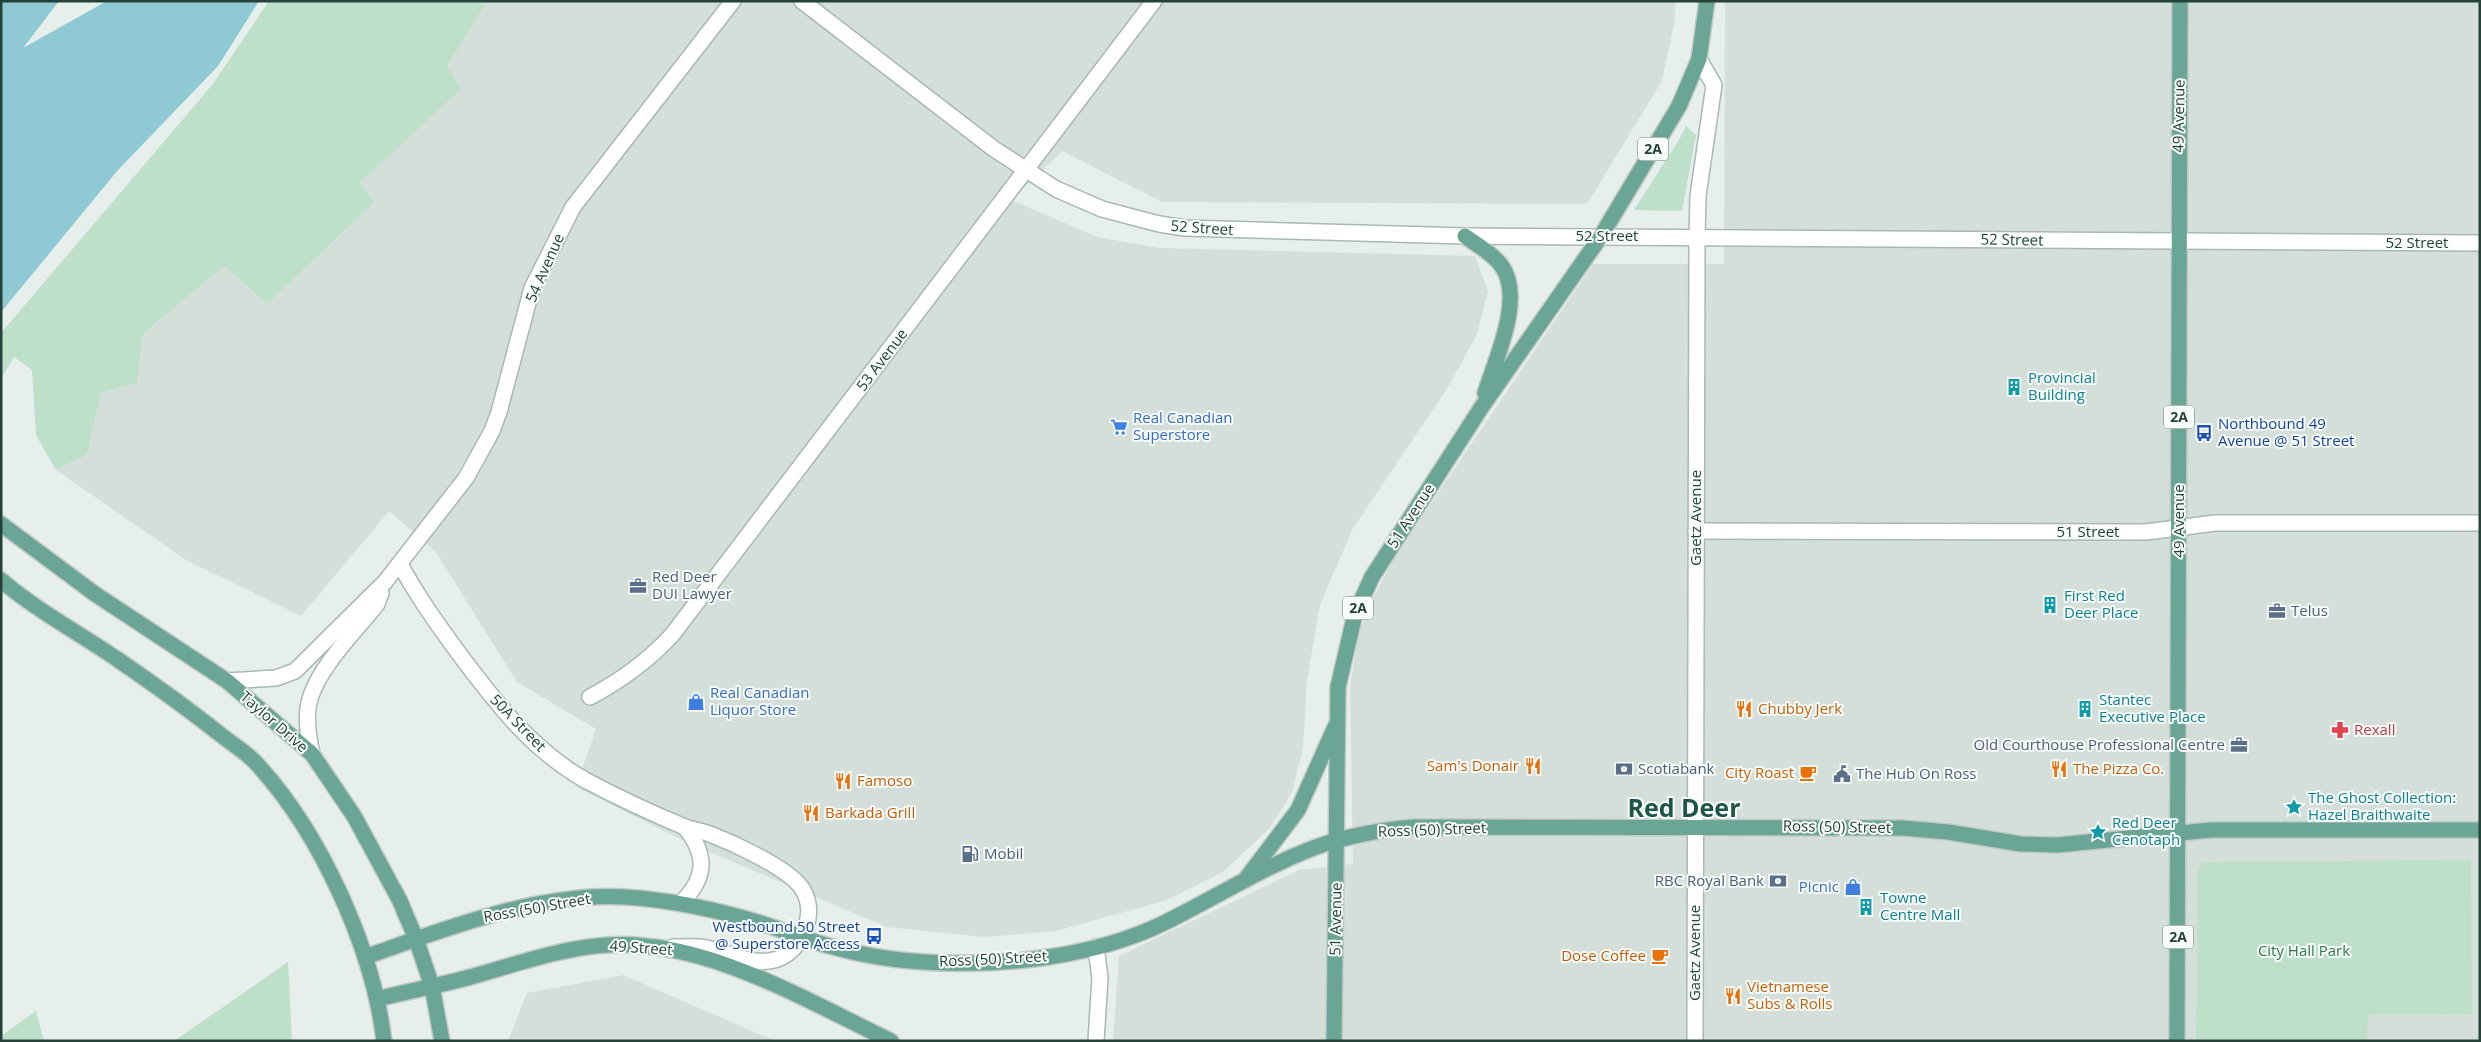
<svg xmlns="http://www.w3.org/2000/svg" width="2481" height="1042" font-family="'Open Sans',sans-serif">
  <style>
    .built { fill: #d4dfda }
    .green { fill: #bfe0c8 }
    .water { fill: #8ec9d4 }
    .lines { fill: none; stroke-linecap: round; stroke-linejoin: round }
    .minor-casing { stroke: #a8b8b2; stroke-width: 18 }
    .major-casing { stroke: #c2cac8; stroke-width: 18 }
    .minor { stroke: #fff; stroke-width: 15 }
    .major { stroke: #6aa596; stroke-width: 15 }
    .labels { text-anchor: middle; stroke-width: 4; stroke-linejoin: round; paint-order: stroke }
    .shield { fill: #f7fbf9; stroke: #637a73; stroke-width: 1 }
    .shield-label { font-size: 14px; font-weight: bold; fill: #24423a }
    .street-label { font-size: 15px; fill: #24423a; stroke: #f7fbf9 }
    .culture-label { font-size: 15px; fill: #0d838f; stroke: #f7fbf9; text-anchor: start }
    .shop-label { font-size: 15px; fill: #366cbe; stroke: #f7fbf9; text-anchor: start }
    .transit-label { font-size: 15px; fill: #164399; stroke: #f7fbf9; text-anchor: start }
    .service-label { font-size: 15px; fill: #4e5e75; stroke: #f7fbf9; text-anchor: start }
    .food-label { font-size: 15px; fill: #c56008; stroke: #f7fbf9; text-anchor: start }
    .health-label { font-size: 15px; fill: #be3a42; stroke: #f7fbf9; text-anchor: start }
    .park-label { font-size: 15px; fill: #2d7a4b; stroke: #f7fbf9 }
    .town-label { font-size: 25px; font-weight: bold; fill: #1f5548; stroke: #f7fbf9 }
  </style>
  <rect width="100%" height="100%" fill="#e6efeb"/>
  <!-- built -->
  <g class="built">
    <path d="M487,1h1188v18l-13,62 -75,123 -425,-2 -100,-51 -50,49 85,37 62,11 316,8 13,35 -11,43 -29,53 -96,143 -32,75 -13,75 -4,68 -11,44 -22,36 -47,44 -56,28 -111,31 -72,6 -97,-10 -199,-84 -112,-56 20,-58 -79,-47 -81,-130 -47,-41 -88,105 -115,-56 -130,-90 31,-15 14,-62 36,-10 6,-49 81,-68 43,38 107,-101 -14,-20 100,-94 -14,-23z"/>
    <path d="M1725,1h755v1040h-1367l6,-85 180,-86 54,-6 -3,-176 8,-52 13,-34 25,-47 197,-291h131z"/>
    <path d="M623,975l152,66h-267l19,-48z"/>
  </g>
  <!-- green -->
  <g class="green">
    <path d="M269,1h218l-40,65 14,23 -101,94 14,20 -107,101 -43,-38 -81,68 -6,49 -36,10 -14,62 -31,15 -20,-35 -4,-65 -18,-13 -13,21v-45l211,-248z"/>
    <path d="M1686,126l10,9 -14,76 -48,-1 46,-72z"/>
    <path d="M2471,860l1,154 -104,1 -1,26h-171l2,-167 1,-6 4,-6z"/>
    <path d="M288,962l4,79h-118z"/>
    <path d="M36,1011l8,30h-43v-5z"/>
  </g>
  <!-- water -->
  <path class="water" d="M1,1h58l-36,47 84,-47h152l-41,65 -100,104 -117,142z"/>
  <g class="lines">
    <!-- minor casing -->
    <g class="minor-casing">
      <g id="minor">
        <path d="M802,1l192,148 62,40 46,20 57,15 26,4 280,8 1015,7"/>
        <path d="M1696,531l450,1 69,-9h265"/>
        <path d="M400,564c17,32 38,61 60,91 36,48 72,95 125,125 32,17 66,33 100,47 8,3 17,4 25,7 23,9 76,33 91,53 16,21 5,56 -17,69 -24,14 -53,-3 -77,-8 -11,-2 -23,-1 -34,-1"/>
        <path d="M227,681l49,-3 19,-7 90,-89 81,-104 26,-47 7,-19 33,-124 41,-81 160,-206"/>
        <path d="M590,697c32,-17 57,-35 82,-62l482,-634"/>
        <path d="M312,754c-3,-15 -6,-30 -4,-46 5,-36 47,-76 69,-104l4,-11"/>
        <path d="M681,903c26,-26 26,-48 4,-76"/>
        <path d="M1096,947l4,31 -4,63"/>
        <path d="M1695,1041l2,-804 1,-41 16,-111 -15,-26"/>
      </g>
    </g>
    <!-- major casing -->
    <g class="major-casing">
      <g id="major">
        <path d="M1465,236c12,9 27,17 36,29 24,32 -5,93 -16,128"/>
        <path d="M1,524l94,70 132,87 85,73 42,62 46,85 16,38 16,47 10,55"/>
        <path d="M1,580c35,30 78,53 116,79 35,24 70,49 104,76 11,9 25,17 35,28 64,69 117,185 128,278"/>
        <path d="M1248,876l50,-66 37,-83"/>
        <path d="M365,957c80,-28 174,-65 260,-60 48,3 93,13 139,27 24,8 48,18 73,24 65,18 146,19 212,9 39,-6 80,-17 115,-34 51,-25 99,-56 152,-76 31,-11 64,-17 96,-20l490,1 46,4 73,12 36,1 154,-15h269"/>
        <path d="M377,999c32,-8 65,-14 97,-23 43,-12 87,-28 133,-31 98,-6 198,55 284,96"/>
        <path d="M1334,1041l4,-354 17,-73 17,-37 109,-169 120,-172 78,-130 20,-47 8,-58"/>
        <path d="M2177,1041l3,-1040"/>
      </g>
    </g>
    <!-- minor -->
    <use href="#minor" class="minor"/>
    <!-- major -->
    <use href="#major" class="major"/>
  </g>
  <!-- icons -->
  <defs>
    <g id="building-bare" transform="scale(1.35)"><path d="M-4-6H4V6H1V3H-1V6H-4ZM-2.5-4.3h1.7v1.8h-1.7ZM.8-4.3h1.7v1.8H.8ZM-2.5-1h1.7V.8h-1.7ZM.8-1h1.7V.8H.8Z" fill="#0f9aa8" stroke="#f7fbf9" stroke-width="2.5" paint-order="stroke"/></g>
    <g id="supermarket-bare" transform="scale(1.35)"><path d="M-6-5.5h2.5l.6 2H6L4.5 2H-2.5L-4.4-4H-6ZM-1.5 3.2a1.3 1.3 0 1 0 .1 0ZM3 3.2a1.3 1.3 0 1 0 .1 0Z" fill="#3f7fe0" stroke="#f7fbf9" stroke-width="2.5" paint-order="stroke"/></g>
    <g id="bus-bare" transform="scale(1.35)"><path d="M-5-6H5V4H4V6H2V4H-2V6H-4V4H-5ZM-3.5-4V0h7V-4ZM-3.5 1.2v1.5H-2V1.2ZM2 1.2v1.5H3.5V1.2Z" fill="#1a4fb4" stroke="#f7fbf9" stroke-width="2.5" paint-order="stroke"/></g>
    <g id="office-bare" transform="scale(1.35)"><path d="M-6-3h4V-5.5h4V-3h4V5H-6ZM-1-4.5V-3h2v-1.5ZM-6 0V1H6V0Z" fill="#5c6f8a" stroke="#f7fbf9" stroke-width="2.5" paint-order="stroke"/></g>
    <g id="shop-bare" transform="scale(1.35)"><path d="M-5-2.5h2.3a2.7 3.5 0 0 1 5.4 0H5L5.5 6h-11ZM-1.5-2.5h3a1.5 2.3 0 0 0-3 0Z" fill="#3f7fe0" stroke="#f7fbf9" stroke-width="2.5" paint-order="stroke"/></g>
    <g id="restaurant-bare" transform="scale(1.35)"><path d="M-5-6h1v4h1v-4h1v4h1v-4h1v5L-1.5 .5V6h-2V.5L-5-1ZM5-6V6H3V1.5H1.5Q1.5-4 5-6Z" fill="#e8710a" stroke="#f7fbf9" stroke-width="2.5" paint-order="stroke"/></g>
    <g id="pharmacy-bare" transform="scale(1.35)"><path d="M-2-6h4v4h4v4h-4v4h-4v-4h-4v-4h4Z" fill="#e0444e" stroke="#f7fbf9" stroke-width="2.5" paint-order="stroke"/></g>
    <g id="bank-bare" transform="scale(1.35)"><path d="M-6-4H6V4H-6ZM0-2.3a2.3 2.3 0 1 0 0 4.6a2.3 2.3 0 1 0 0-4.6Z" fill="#5c6f8a" stroke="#f7fbf9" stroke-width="2.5" paint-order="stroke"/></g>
    <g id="cafe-bare" transform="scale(1.35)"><path d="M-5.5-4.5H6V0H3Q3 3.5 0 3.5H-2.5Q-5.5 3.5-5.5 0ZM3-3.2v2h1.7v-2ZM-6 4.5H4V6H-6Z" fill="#e8710a" stroke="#f7fbf9" stroke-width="2.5" paint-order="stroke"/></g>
    <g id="civic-bare" transform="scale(1.35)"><path d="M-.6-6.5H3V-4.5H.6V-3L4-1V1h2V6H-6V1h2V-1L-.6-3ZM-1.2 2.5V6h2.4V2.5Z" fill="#5c6f8a" stroke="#f7fbf9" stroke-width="2.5" paint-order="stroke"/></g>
    <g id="sight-bare" transform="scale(1.35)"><path d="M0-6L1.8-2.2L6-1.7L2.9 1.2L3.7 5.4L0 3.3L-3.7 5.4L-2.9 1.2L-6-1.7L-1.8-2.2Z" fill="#0f9aa8" stroke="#f7fbf9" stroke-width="2.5" paint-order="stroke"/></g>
    <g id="fuel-bare" transform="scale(1.35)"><path d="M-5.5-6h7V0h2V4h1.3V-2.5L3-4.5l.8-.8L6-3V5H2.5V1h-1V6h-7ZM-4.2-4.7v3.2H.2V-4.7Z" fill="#5c6f8a" stroke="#f7fbf9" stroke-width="2.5" paint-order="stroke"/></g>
  </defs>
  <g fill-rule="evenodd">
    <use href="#building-bare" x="2014" y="387"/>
    <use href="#supermarket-bare" x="1119" y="427"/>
    <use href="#bus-bare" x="2204" y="433"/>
    <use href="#office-bare" x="638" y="586"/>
    <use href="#building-bare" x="2050" y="605"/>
    <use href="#office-bare" x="2277" y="611"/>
    <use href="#shop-bare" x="696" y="702"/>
    <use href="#restaurant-bare" x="1744" y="709"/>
    <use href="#building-bare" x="2085" y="709"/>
    <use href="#pharmacy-bare" x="2340" y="730"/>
    <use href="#office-bare" x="2239" y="745"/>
    <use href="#restaurant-bare" x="1533" y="766"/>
    <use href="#bank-bare" x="1624" y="769"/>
    <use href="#restaurant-bare" x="2059" y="769"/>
    <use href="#cafe-bare" x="1808" y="773"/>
    <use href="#civic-bare" x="1842" y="774"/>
    <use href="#restaurant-bare" x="843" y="781"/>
    <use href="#sight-bare" x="2294" y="807"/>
    <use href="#restaurant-bare" x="811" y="813"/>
    <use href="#sight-bare" x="2098" y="832"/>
    <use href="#fuel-bare" x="970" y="854"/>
    <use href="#bank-bare" x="1778" y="881"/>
    <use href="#shop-bare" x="1853" y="887"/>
    <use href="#building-bare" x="1866" y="907"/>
    <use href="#bus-bare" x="874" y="936"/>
    <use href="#cafe-bare" x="1660" y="956"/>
    <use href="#restaurant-bare" x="1733" y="996"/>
  </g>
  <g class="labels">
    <!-- shield labels -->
    <g class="shield">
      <rect x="1638" y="137.5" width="30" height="23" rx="4"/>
      <rect x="2164" y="405.5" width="30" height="23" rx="4"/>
      <rect x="1343" y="596.5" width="30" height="23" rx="4"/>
      <rect x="2163" y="925.5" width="30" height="23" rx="4"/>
    </g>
    <g class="shield-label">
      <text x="1653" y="154">2A</text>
      <text x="2179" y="422">2A</text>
      <text x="1358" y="613">2A</text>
      <text x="2178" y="942">2A</text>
    </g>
    <!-- street labels -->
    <g class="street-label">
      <text transform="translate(2179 116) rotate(-89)" y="5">49 Avenue</text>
      <text transform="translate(1202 228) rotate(4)" y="5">52 Street</text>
      <text x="1607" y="241">52 Street</text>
      <text transform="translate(2012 240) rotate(1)" y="5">52 Street</text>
      <text x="2417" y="248">52 Street</text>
      <text transform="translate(545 268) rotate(-66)" y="5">54 Avenue</text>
      <text transform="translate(882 360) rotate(-53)" y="5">53 Avenue</text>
      <text transform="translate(1411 516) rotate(-57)" y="5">51 Avenue</text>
      <text transform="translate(1696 518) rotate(-90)" y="5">Gaetz Avenue</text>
      <text transform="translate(2179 521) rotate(-90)" y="5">49 Avenue</text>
      <text x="2088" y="537">51 Street</text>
      <text transform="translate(274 722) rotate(41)" y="5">Taylor Drive</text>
      <text transform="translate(518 723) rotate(46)" y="5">50A Street</text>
      <text transform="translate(1837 827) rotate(1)" y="5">Ross (50) Street</text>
      <text transform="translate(1432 830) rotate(-2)" y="5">Ross (50) Street</text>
      <text transform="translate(537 908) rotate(-10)" y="5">Ross (50) Street</text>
      <text transform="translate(1336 919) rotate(-89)" y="5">51 Avenue</text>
      <text transform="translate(641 948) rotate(4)" y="5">49 Street</text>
      <text transform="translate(1695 953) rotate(-90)" y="5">Gaetz Avenue</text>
      <text transform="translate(993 959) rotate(-3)" y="5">Ross (50) Street</text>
    </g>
    <!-- culture labels -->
    <g class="culture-label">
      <text x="2028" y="383">Provincial<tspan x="2028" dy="17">Building</tspan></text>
      <text x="2064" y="601">First Red<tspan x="2064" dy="17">Deer Place</tspan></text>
      <text x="2099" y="705">Stantec<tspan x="2099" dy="17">Executive Place</tspan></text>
      <text x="2308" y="803">The Ghost Collection:<tspan x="2308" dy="17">Hazel Braithwaite</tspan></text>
      <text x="2112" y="828">Red Deer<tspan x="2112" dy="17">Cenotaph</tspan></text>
      <text x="1880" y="903">Towne<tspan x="1880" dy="17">Centre Mall</tspan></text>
    </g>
    <!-- shop labels -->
    <g class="shop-label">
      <text x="1133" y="423">Real Canadian<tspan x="1133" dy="17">Superstore</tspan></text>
      <text x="710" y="698">Real Canadian<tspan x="710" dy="17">Liquor Store</tspan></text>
      <text x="1839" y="892" text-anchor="end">Picnic</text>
    </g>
    <!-- transit labels -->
    <g class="transit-label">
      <text x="2218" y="429">Northbound 49<tspan x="2218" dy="17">Avenue @ 51 Street</tspan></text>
      <text x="860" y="932" text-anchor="end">Westbound 50 Street<tspan x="860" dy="17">@ Superstore Access</tspan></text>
    </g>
    <!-- service labels -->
    <g class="service-label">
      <text x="652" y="582">Red Deer<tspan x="652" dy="17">DUI Lawyer</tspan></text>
      <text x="2291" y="616">Telus</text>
      <text x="2225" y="750" text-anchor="end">Old Courthouse Professional Centre</text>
      <text x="1638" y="774">Scotiabank</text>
      <text x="1856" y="779">The Hub On Ross</text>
      <text x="984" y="859">Mobil</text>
      <text x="1764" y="886" text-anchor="end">RBC Royal Bank</text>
    </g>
    <!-- food labels -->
    <g class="food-label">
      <text x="1758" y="714">Chubby Jerk</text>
      <text x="1519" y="771" text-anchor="end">Sam's Donair</text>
      <text x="2073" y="774">The Pizza Co.</text>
      <text x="1794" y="778" text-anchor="end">City Roast</text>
      <text x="857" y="786">Famoso</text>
      <text x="825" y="818">Barkada Grill</text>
      <text x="1646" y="961" text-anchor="end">Dose Coffee</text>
      <text x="1747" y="992">Vietnamese<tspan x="1747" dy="17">Subs &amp; Rolls</tspan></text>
    </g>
    <!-- health labels -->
    <g class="health-label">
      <text x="2354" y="735">Rexall</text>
    </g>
    <!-- park labels -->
    <g class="park-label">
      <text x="2304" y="956">City Hall Park</text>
    </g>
    <!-- town labels -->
    <g class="town-label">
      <text x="1684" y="817">Red Deer</text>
    </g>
  </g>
  <!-- border -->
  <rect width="2481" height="1042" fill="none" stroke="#24423a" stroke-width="5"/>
</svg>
